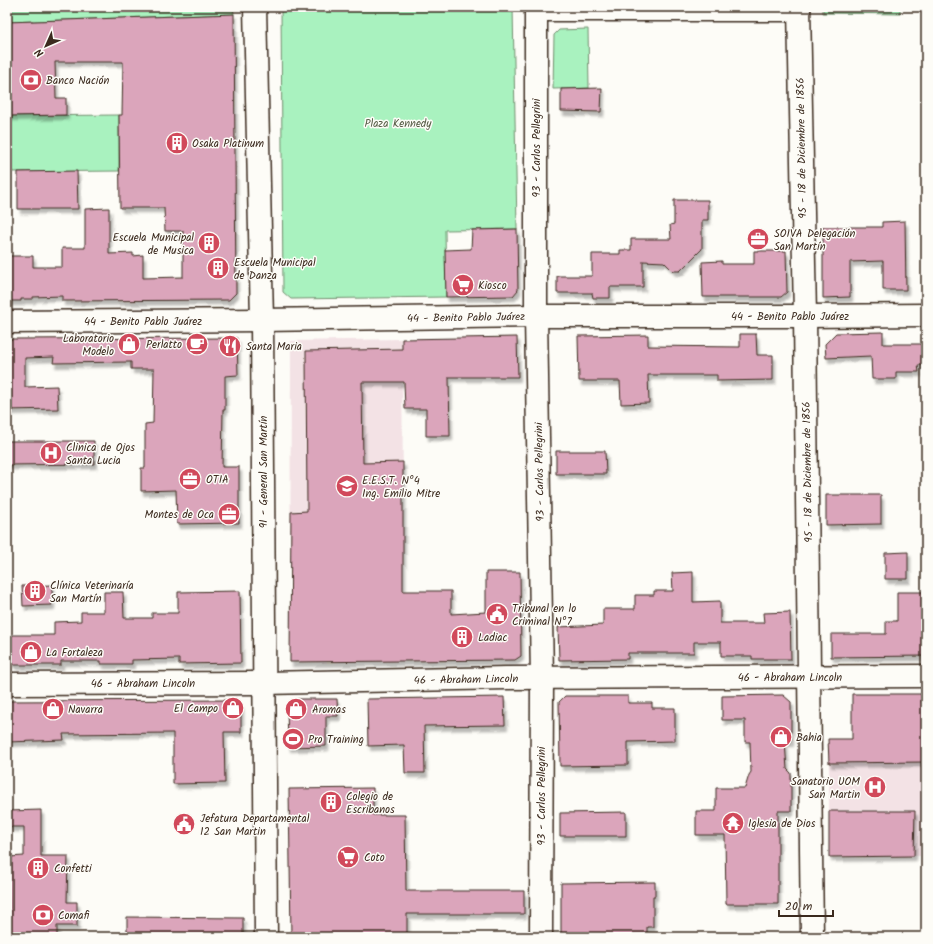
<svg xmlns="http://www.w3.org/2000/svg" width="933" height="944" font-family="Kalam,sans-serif">
  <style>
    .built { fill: #f3e2e5 }
    .green { fill: #a9f2bf; stroke: #728e6e }
    .building { fill: #dba5bb; stroke: #3b2a1e; filter: url(#shadow) }
    .lines { fill: none; stroke-linecap: round; stroke-linejoin: round }
    .minor-casing { stroke: #3b2a1e; stroke-width: 25 }
    .minor { stroke: #fdfcf7; stroke-width: 22 }
    .labels { text-anchor: middle; stroke-width: 3; stroke-linejoin: round; paint-order: stroke }
    .poi-label { font-size: 11px; fill: #3b2a1e; stroke: #fdfcf7; text-anchor: start }
    .park-label { font-size: 11px; fill: #565c46; stroke: #fdfcf7 }
    .street-label { font-size: 11px; fill: #3b2a1e; stroke: #fdfcf7 }
  </style>
  <defs>
    <filter id="shadow"><feDropShadow dx="2.5" dy="4.5" stdDeviation="1" flood-color="#0004"/></filter>
  </defs>
  <rect width="100%" height="100%" fill="#fdfcf7"/>
  <filter id="ink" filterUnits="userSpaceOnUse"><feTurbulence type="fractalNoise" baseFrequency=".025" numOctaves="2"/><feDisplacementMap in="SourceGraphic" scale="8" xChannelSelector="R" yChannelSelector="G"/><feConvolveMatrix kernelMatrix="1 2 1 2 8 2 1 2 1" color-interpolation-filters="sRGB"/></filter>
  <g filter="url(#ink)">
    <!-- built -->
    <g class="built">
      <path d="M402,339l2,322h-114l1,-320z"/>
      <path d="M922,762v48h4v46l-97,1v-94z"/>
    </g>
    <!-- green -->
    <g class="green">
      <path d="M7,7h226l1,7 -227,8z"/>
      <path d="M281,7h232l4,222 -72,1 1,67 -155,2 -8,-7z"/>
      <path d="M823,7h77v7l-77,-1z"/>
      <path d="M588,29l1,59 -36,1 1,-54 5,-5z"/>
      <path d="M119,115v56l-112,1v-56z"/>
    </g>
    <!-- building -->
    <g class="building">
      <path d="M234,14l2,279 -7,7 -167,1v-5l-29,1v2h-12v2h-14v-45h26v11h29v-19h23v-39l24,-1v46l24,-1v3l10,-1v23l40,-1v-46h-18l-1,-23h-44l-1,-93h3l1,-53h-68l1,36h10v17l-59,1v-94z"/>
      <path d="M602,88l-1,24 -40,-1v-22z"/>
      <path d="M77,171l1,38h-60v-37z"/>
      <path d="M674,200h34v20h-6v29l-22,22h-7l-9,-9 -21,-1v26h-33v11h-17l-1,-5h-35v-17h35v-22h28v-4h11v-11h40l-1,-14 4,-1z"/>
      <path d="M905,221l1,69h-23v-29l-33,1v35l-27,1v-71h59v-5z"/>
      <path d="M517,229l1,61 -5,6 -67,1 -1,-47 26,-1 1,-19z"/>
      <path d="M754,251h32l1,41 -6,5h-78l-1,-35 20,-1v3h32z"/>
      <path d="M883,332v12h43v21h-8l1,7h-23v7h-24l-1,-23 -45,2 -1,-14 11,-11z"/>
      <path d="M740,334h16l1,21h16v25l-56,1v-6h-69l1,28 -28,1 -1,-23h-41l-1,-45 70,-1v11l92,1z"/>
      <path d="M517,337l1,40h-69l1,59h-24v-27h-21l-1,-27h-42l1,81 40,-1v129h48v23l35,-2v-40h34l1,84 -6,4 -225,2 1,-150 16,-1 -1,-160 96,-2v-10z"/>
      <path d="M237,338l1,37 -13,1v34h-2l-1,57h17v56l-62,1 -1,-34 -35,1v-23h4v-44l8,-1 1,-54h-23v-7l-78,1 1,-6 -29,1v29l32,-1 1,23 -51,1v-66l5,-5z"/>
      <path d="M7,441h87v23l-87,1z"/>
      <path d="M556,451h49l1,23h-50z"/>
      <path d="M826,495h55v29l-55,1z"/>
      <path d="M908,552v27h-23v-26z"/>
      <path d="M693,572v30l27,-1v22h44l-1,-10 27,-1 1,47h-39v-3h-31v-14h-27v11h-66v6l-69,1 -1,-33 45,-2v-16h32v-14h19v-4h19l-1,-18z"/>
      <path d="M52,585v20l-29,1 -1,-20z"/>
      <path d="M240,591l1,72 -62,1v-5l-47,1v4h-31v-3h-40v4h-47l-6,-5v-25h46v-13l27,-1v-9h23v-20h19l1,26h28v-5h26v-21z"/>
      <path d="M897,592h28l1,64 -95,1v-23h55v-13h11z"/>
      <path d="M852,694h70v9h4v59l-97,1 -1,-24h24z"/>
      <path d="M783,695l8,7v40h-6l2,27 4,4v38h-13v93h-52l-1,-69h-29v-24h20v-23h29l4,-13 2,-3 -1,-30h-5v-22h-23v-24z"/>
      <path d="M565,696h63v7h24v5h23v33l-47,1v23l-68,1 -1,-64z"/>
      <path d="M504,697l1,28 -81,1 1,47h-20l-1,-28 -36,1 -1,-47z"/>
      <path d="M297,699h40l1,17h-12v30l-38,1 -1,-39z"/>
      <path d="M236,700l5,5v27h-17l1,51 -52,1v-51l-110,1 1,6 -56,2v-41z"/>
      <path d="M373,788v27h32l1,76h118v23h-117v23h-116l-2,-148z"/>
      <path d="M41,810v46h27l-1,46h10v24h-20v11h-47l-1,-80 15,-1v-29h-15l-1,-16z"/>
      <path d="M829,811h86l-1,45 -85,1z"/>
      <path d="M626,812v24h-66v-23z"/>
      <path d="M655,882v14h-2v31h-6v10h-86v-54z"/>
      <path d="M127,917l116,1v19h-116z"/>
    </g>
    <g class="lines">
      <!-- minor casing -->
      <g class="minor-casing">
        <g id="minor">
          <path d="M255,7l7,313 4,617"/>
          <path d="M536,7v309l6,362 -1,259"/>
          <path d="M799,7l6,309 7,621"/>
          <path d="M536,10h263"/>
          <path d="M7,322l255,-2 274,-4h269l121,-1"/>
          <path d="M7,684l258,-1 241,-5 420,-2"/>
        </g>
      </g>
      <!-- minor -->
      <use href="#minor" class="minor"/>
    </g>
  </g>
  <!-- icons -->
  <defs>
    <g id="bank-disc" transform="scale(1.15)"><circle r="9.5" fill="#d1495b" stroke="#fdfcf7"/><path d="M-6-4H6V4H-6ZM0-2.3a2.3 2.3 0 1 0 0 4.6a2.3 2.3 0 1 0 0-4.6Z" fill="#fff"/></g>
    <g id="building-disc" transform="scale(1.15)"><circle r="9.5" fill="#d1495b" stroke="#fdfcf7"/><path d="M-4-6H4V6H1V3H-1V6H-4ZM-2.5-4.3h1.7v1.8h-1.7ZM.8-4.3h1.7v1.8H.8ZM-2.5-1h1.7V.8h-1.7ZM.8-1h1.7V.8H.8Z" fill="#fff"/></g>
    <g id="office-disc" transform="scale(1.15)"><circle r="9.5" fill="#d1495b" stroke="#fdfcf7"/><path d="M-6-3h4V-5.5h4V-3h4V5H-6ZM-1-4.5V-3h2v-1.5ZM-6 0V1H6V0Z" fill="#fff"/></g>
    <g id="supermarket-disc" transform="scale(1.15)"><circle r="9.5" fill="#d1495b" stroke="#fdfcf7"/><path d="M-6-5.5h2.5l.6 2H6L4.5 2H-2.5L-4.4-4H-6ZM-1.5 3.2a1.3 1.3 0 1 0 .1 0ZM3 3.2a1.3 1.3 0 1 0 .1 0Z" fill="#fff"/></g>
    <g id="shop-disc" transform="scale(1.15)"><circle r="9.5" fill="#d1495b" stroke="#fdfcf7"/><path d="M-5-2.5h2.3a2.7 3.5 0 0 1 5.4 0H5L5.5 6h-11ZM-1.5-2.5h3a1.5 2.3 0 0 0-3 0Z" fill="#fff"/></g>
    <g id="cafe-disc" transform="scale(1.15)"><circle r="9.5" fill="#d1495b" stroke="#fdfcf7"/><path d="M-5.5-4.5H6V0H3Q3 3.5 0 3.5H-2.5Q-5.5 3.5-5.5 0ZM3-3.2v2h1.7v-2ZM-6 4.5H4V6H-6Z" fill="#fff"/></g>
    <g id="restaurant-disc" transform="scale(1.15)"><circle r="9.5" fill="#d1495b" stroke="#fdfcf7"/><path d="M-5-6h1v4h1v-4h1v4h1v-4h1v5L-1.5 .5V6h-2V.5L-5-1ZM5-6V6H3V1.5H1.5Q1.5-4 5-6Z" fill="#fff"/></g>
    <g id="hospital-disc" transform="scale(1.15)"><circle r="9.5" fill="#d1495b" stroke="#fdfcf7"/><path d="M-5-5h3v3.5h4V-5h3V5h-3V1.5h-4V5h-3Z" fill="#fff"/></g>
    <g id="school-disc" transform="scale(1.15)"><circle r="9.5" fill="#d1495b" stroke="#fdfcf7"/><path d="M0-5L7-2L0 1L-7-2ZM-4 1L0 2.5L4 1V4Q0 6-4 4Z" fill="#fff"/></g>
    <g id="civic-disc" transform="scale(1.15)"><circle r="9.5" fill="#d1495b" stroke="#fdfcf7"/><path d="M-.6-6.5H3V-4.5H.6V-3L4-1V1h2V6H-6V1h2V-1L-.6-3ZM-1.2 2.5V6h2.4V2.5Z" fill="#fff"/></g>
    <g id="stadium-disc" transform="scale(1.15)"><circle r="9.5" fill="#d1495b" stroke="#fdfcf7"/><path d="M0-5a6.5 5 0 1 0 0 10a6.5 5 0 1 0 0-10ZM-3.5-1.8h7v3.6h-7Z" fill="#fff"/></g>
    <g id="temple-disc" transform="scale(1.15)"><circle r="9.5" fill="#d1495b" stroke="#fdfcf7"/><path d="M0-6L5-2H3V0L6.5 2.5H4V6H1.5V3h-3V6H-4V2.5H-6.5L-3 0V-2H-5Z" fill="#fff"/></g>
  </defs>
  <g fill-rule="evenodd">
    <use href="#bank-disc" x="31" y="80"/>
    <use href="#building-disc" x="177" y="143"/>
    <use href="#office-disc" x="758" y="239"/>
    <use href="#building-disc" x="209" y="243"/>
    <use href="#building-disc" x="218" y="268"/>
    <use href="#supermarket-disc" x="463" y="285"/>
    <use href="#shop-disc" x="129" y="344"/>
    <use href="#cafe-disc" x="197" y="344"/>
    <use href="#restaurant-disc" x="230" y="346"/>
    <use href="#hospital-disc" x="51" y="453"/>
    <use href="#office-disc" x="190" y="479"/>
    <use href="#school-disc" x="347" y="486"/>
    <use href="#office-disc" x="229" y="514"/>
    <use href="#building-disc" x="35" y="591"/>
    <use href="#civic-disc" x="497" y="614"/>
    <use href="#building-disc" x="462" y="637"/>
    <use href="#shop-disc" x="31" y="652"/>
    <use href="#shop-disc" x="233" y="708"/>
    <use href="#shop-disc" x="53" y="709"/>
    <use href="#shop-disc" x="296" y="709"/>
    <use href="#shop-disc" x="781" y="737"/>
    <use href="#stadium-disc" x="293" y="739"/>
    <use href="#hospital-disc" x="875" y="787"/>
    <use href="#building-disc" x="331" y="802"/>
    <use href="#temple-disc" x="733" y="823"/>
    <use href="#civic-disc" x="184" y="824"/>
    <use href="#supermarket-disc" x="348" y="857"/>
    <use href="#building-disc" x="38" y="868"/>
    <use href="#bank-disc" x="43" y="915"/>
  </g>
  <g class="labels">
    <!-- poi labels -->
    <g class="poi-label">
      <text x="46" y="84">Banco Nación</text>
      <text x="192" y="147">Osaka Platinum</text>
      <text x="774" y="237">SOIVA Delegación<tspan x="774" dy="13">San Martín</tspan></text>
      <text x="194" y="241" text-anchor="end">Escuela Municipal<tspan x="194" dy="13">de Musica</tspan></text>
      <text x="234" y="266">Escuela Municipal<tspan x="234" dy="13">de Danza</tspan></text>
      <text x="478" y="289">Kiosco</text>
      <text x="114" y="342" text-anchor="end">Laboratorio<tspan x="114" dy="13">Modelo</tspan></text>
      <text x="182" y="348" text-anchor="end">Perlatto</text>
      <text x="246" y="350">Santa Maria</text>
      <text x="66" y="451">Clinica de Ojos<tspan x="66" dy="13">Santa Lucia</tspan></text>
      <text x="206" y="483">OTIA</text>
      <text x="362" y="484">E.E.S.T. Nº4<tspan x="362" dy="13">Ing. Emilio Mitre</tspan></text>
      <text x="214" y="518" text-anchor="end">Montes de Oca</text>
      <text x="50" y="589">Clínica Veterinaría<tspan x="50" dy="13">San Martín</tspan></text>
      <text x="512" y="612">Tribunal en lo<tspan x="512" dy="13">Criminal Nº7</tspan></text>
      <text x="478" y="641">Ladiac</text>
      <text x="46" y="656">La Fortaleza</text>
      <text x="218" y="712" text-anchor="end">El Campo</text>
      <text x="68" y="713">Navarra</text>
      <text x="312" y="713">Aromas</text>
      <text x="796" y="741">Bahia</text>
      <text x="308" y="743">Pro Training</text>
      <text x="860" y="785" text-anchor="end">Sanatorio UOM<tspan x="860" dy="13">San Martin</tspan></text>
      <text x="346" y="800">Colegio de<tspan x="346" dy="13">Escribanos</tspan></text>
      <text x="200" y="822">Jefatura Departamental<tspan x="200" dy="13">12 San Martin</tspan></text>
      <text x="748" y="827">Iglesia de Dios</text>
      <text x="364" y="861">Coto</text>
      <text x="54" y="872">Confetti</text>
      <text x="58" y="919">Comafi</text>
    </g>
    <!-- park labels -->
    <g class="park-label">
      <text x="398" y="127">Plaza Kennedy</text>
    </g>
    <!-- street labels -->
    <g class="street-label">
      <text transform="translate(536 148) rotate(-90)" y="4">93 - Carlos Pellegrini</text>
      <text transform="translate(801 148) rotate(-91)" y="4">95 - 18 de Diciembre de 1856</text>
      <text x="790" y="320">44 - Benito Pablo Juárez</text>
      <text transform="translate(466 317) rotate(-1)" y="4">44 - Benito Pablo Juárez</text>
      <text x="143" y="325">44 - Benito Pablo Juárez</text>
      <text transform="translate(263 472) rotate(-90)" y="4">91 - General San Martín</text>
      <text transform="translate(539 472) rotate(-91)" y="4">93 - Carlos Pellegrini</text>
      <text transform="translate(807 472) rotate(-91)" y="4">95 - 18 de Diciembre de 1856</text>
      <text x="790" y="681">46 - Abraham Lincoln</text>
      <text transform="translate(466 679) rotate(-1)" y="4">46 - Abraham Lincoln</text>
      <text x="143" y="687">46 - Abraham Lincoln</text>
      <text transform="translate(541 796) rotate(-90)" y="4">93 - Carlos Pellegrini</text>
    </g>
  </g>
  <!-- margin -->
  <rect width="933" height="944" fill="none" stroke="#fdfcf7" stroke-width="24"/>
  <rect x="12" y="12" width="909" height="920" fill="none" stroke="#3b2a1e" stroke-width="1.5" filter="url(#ink)"/>
  <!-- north arrow -->
  <g transform="translate(46 46) rotate(225)" stroke="#fdfcf7" stroke-width="3" paint-order="stroke">
  <path d="M0-3L7 15L0 10L-7 15Z" fill="#3b2a1e"/>
  <text y="-6" font-size="11" font-weight="bold" text-anchor="middle" fill="#3b2a1e">N</text>
  </g>
  <!-- scale -->
  <path d="M779 910v6h54v-6" fill="none" stroke="#3b2a1e" stroke-width="2"/>
  <text x="785" y="910" font-size="12" fill="#3b2a1e" stroke="#fdfcf7" stroke-width="3" paint-order="stroke">20 m</text>
</svg>
